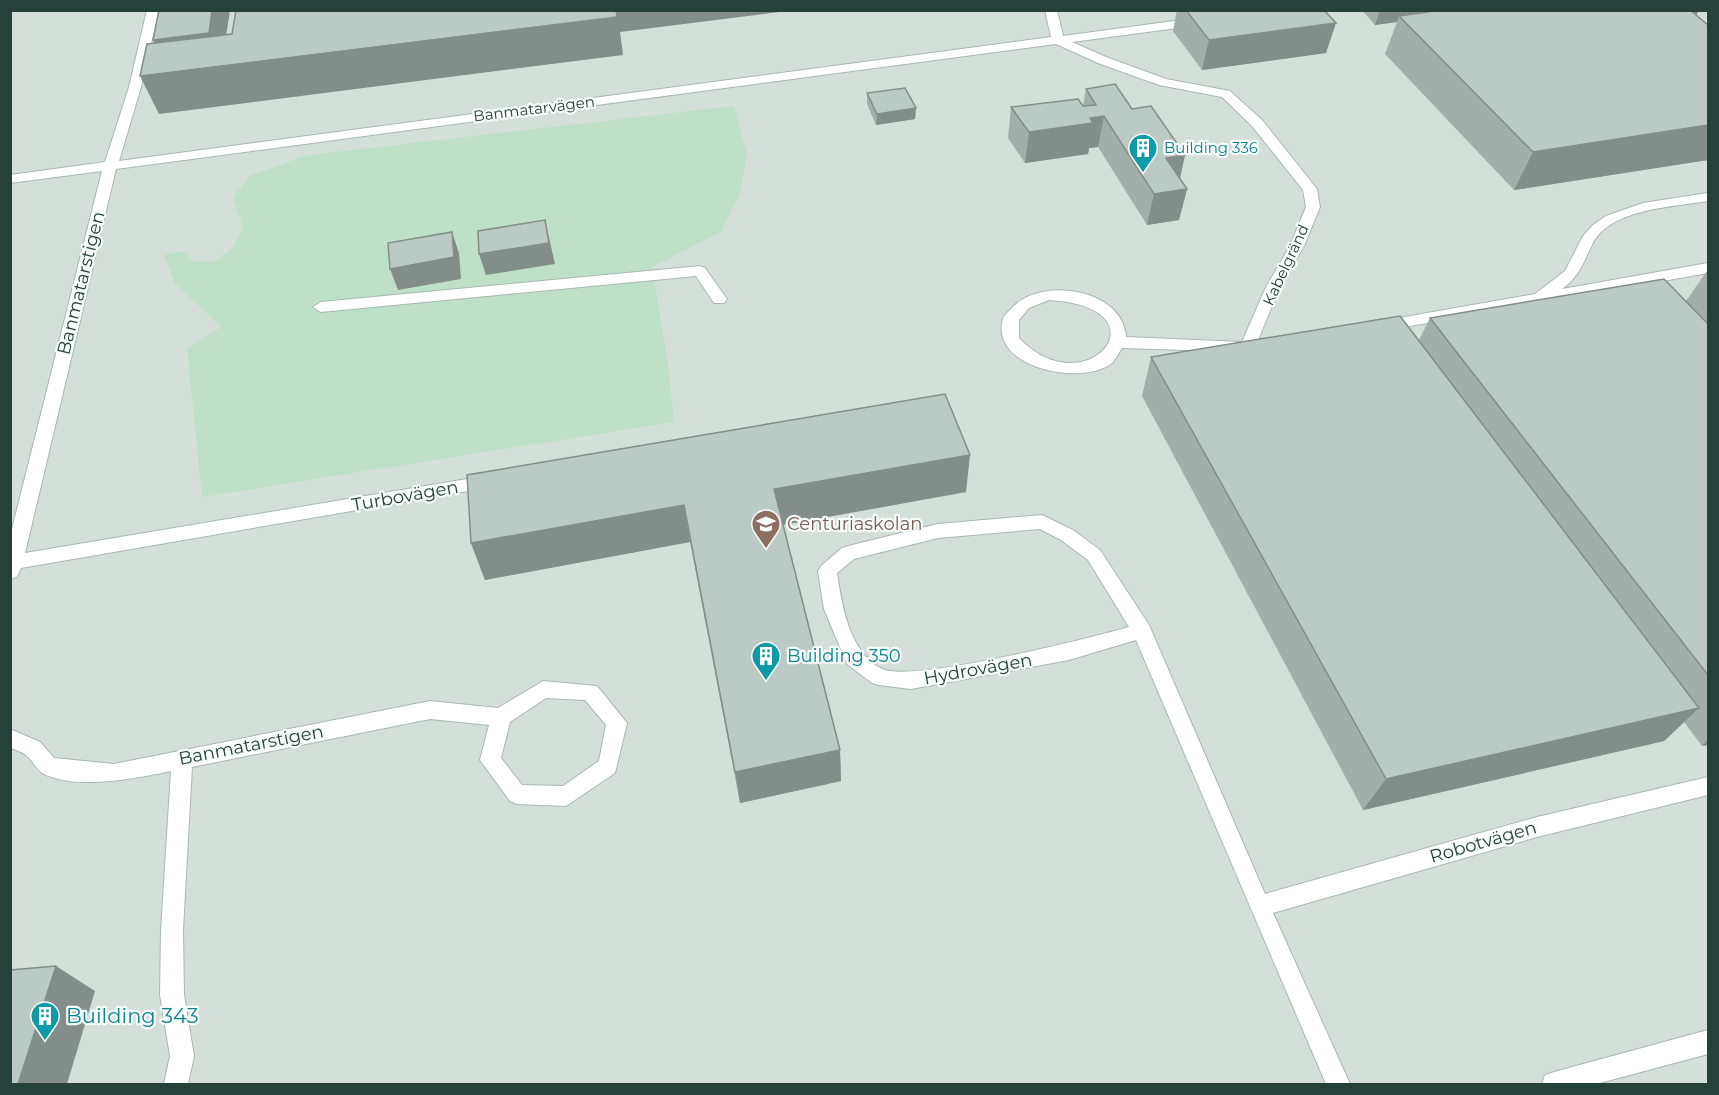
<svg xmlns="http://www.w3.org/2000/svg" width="1719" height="1095" font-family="Montserrat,sans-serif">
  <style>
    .built { fill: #d4dfda }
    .green { fill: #bfe0c8 }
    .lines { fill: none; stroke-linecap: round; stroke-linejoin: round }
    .minor-casing { stroke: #a8b8b2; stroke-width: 2 }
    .minor { fill: #fff; fill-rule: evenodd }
    .wall { fill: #a1aea9 }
    .shaded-wall { fill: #838d89 }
    .building { fill: #bbcac4; stroke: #838d89; stroke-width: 1.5 }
    .labels { text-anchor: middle; stroke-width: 4.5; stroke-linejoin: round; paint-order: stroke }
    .far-street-label { font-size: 15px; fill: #24423a; stroke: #f7fbf9 }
    .far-culture-label { font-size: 15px; fill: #0d838f; stroke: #f7fbf9; text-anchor: start }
    .street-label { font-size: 18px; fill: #24423a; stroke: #f7fbf9 }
    .education-label { font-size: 18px; fill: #785e54; stroke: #f7fbf9; text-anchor: start }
    .culture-label { font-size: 18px; fill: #0d838f; stroke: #f7fbf9; text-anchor: start }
    .near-culture-label { font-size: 21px; fill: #0d838f; stroke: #f7fbf9; text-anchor: start }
  </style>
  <rect width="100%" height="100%" fill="#e6efeb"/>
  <!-- built -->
  <rect class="built" x="11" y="11" width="1697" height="1073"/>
  <!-- green -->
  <path class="green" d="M734,106l13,48 -7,40 -19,38 -69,35 16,95 6,60 -472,75 -15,-148 34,-22 -47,-45 -10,-27 18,-4 12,11h21l19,-16 9,-18 -10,-31 18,-22 57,-20z"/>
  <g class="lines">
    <!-- minor casing -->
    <g class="minor-casing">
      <g id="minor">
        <path d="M147,10h12l-18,77 -22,74 932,-124 -6,-27h12l6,26 133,-18 4,1v6l-128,17 34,15 60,22 64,12 32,29 55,69 3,18 -16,39 -24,41 -27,65 -131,-4c-3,4 -6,11 -10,15 -30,24 -123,5 -109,-44 1,-4 6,-8 9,-11 28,-32 111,-20 114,29l116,5 24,-55 24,-41 16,-39 -3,-17 -51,-64 -30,-29 -63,-12 -61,-22 -42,-19 -940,125 -91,384 466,-78 6,1 3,5 -3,5 -6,1 -470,81 -4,9 -6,2 -1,-42 92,-366 -92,12v-8l95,-13 24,-75zM1049,300c121,7 38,109 -30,38v-18l10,-12z"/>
        <path d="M1708,193v8c-34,6 -96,7 -115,42 -10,19 -12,32 -31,46l146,-26v10l-326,58 -8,-5 8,-5 153,-27 30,-23 18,-35 10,-11 13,-9 37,-13z"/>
        <path d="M700,266l5,2 19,27 3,4 -3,4h-10l-18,-27 -375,36 -8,-5 8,-5z"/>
        <path d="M1042,515l31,15 27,20 49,75 116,269 272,-77 171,-40v18l-171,42 -264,76 77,171h-24l-190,-444 -67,20 -158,29 -32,-4 -7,-2 -25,-19 -23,-55 -6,-38 3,-5 21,-18 6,-2 90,-22zM1040,529l21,11 27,20 41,67c-39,11 -216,56 -247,42 -33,-17 -40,-63 -45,-96l17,-14 84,-21z"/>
        <path d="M543,681l54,5 30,37 -12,50 -49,33 -49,-2 -7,-3 -30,-41 9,-35 -59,-6 -238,48 -9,163 1,65 10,61 -6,28h-24l6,-28 -10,-61 1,-65 10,-159c-33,7 -97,20 -129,2 -6,-4 -9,-12 -15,-17 -4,-4 -11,-6 -17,-8v-19l30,13 14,16 60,6 316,-63 68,7zM546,698l39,2 21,25 -7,36 -36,25 -41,-1 -21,-27 9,-36z"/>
        <path d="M1708,1030v24l-112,30h-54l3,-9 9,-3z"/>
      </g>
    </g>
    <!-- minor -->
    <use href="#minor" class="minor"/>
  </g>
  <!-- wall -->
  <g class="wall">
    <path d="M1177,10h147l2,43 -124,17 -29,-39z"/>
    <path d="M1362,10h337l-3,5 12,10v135l-194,30 -129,-136 12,-32 -22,3z"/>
    <path d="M1086,89l46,20 53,46 -5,24 7,10 -8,31 -32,5 -49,-78 -9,1 -1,6 -63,9 -17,-25 3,-31 72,-1z"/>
    <path d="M867,93l49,15 -1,11 -39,6 -9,-21z"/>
    <path d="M1707,271h1v474l-6,1 -18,-24 -20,19 -301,69 -221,-414 9,-39 268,-17 11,-22 256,-17z"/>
    <path d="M966,492l-183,33 57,225 1,31 -101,22 -50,-261 -205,38 -14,-37z"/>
  </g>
  <!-- shaded-wall -->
  <g class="shaded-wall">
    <path d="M212,10h18l-8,53 -55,7 -14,-30z"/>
    <path d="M615,10h180l-175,22 3,23 -464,59 -19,-38z"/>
    <path d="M1380,10h39l-4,10 -16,-4 -2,6 -22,3z"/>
    <path d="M1676,10h23l-15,27z"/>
    <path d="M1336,23l-10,30 -124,17 7,-30z"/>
    <path d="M916,108l-1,11 -39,6 1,-11z"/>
    <path d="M1104,116l-6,31 -9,1 -1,6 -63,9 4,-31 61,-14z"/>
    <path d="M1708,125v35l-194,30 19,-38z"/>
    <path d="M1185,155l-7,31 -12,-28z"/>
    <path d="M1187,189l-8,31 -32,5 7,-31z"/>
    <path d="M545,220l10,44 -69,11 -7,-21z"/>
    <path d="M452,232l7,21 2,26 -63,11 -8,-21z"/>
    <path d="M970,455l-4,37 -189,34 -3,-37z"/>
    <path d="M684,505l6,37 -205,38 -14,-37z"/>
    <path d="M1699,708l-35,33 -301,69 23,-31z"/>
    <path d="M1708,740v5l-6,1z"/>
    <path d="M840,750l1,31 -101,22 -5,-31z"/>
    <path d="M56,966l39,25 -28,93h-49z"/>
  </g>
  <!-- building -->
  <g class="building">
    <path d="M159,10h53l-3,23 -56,7z"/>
    <path d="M236,10h380l1,7 -477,59 7,-32 85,-10z"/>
    <path d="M1186,10h138l12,13 -127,17z"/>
    <path d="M1442,10h248l18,15v100l-175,27 -134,-136z"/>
    <path d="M1115,84l17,25 19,-3 34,49 -19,3 21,31 -33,5 -50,-78 -14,2 3,5 -64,9 -18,-25 67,-8 5,7 13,-1 -10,-16z"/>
    <path d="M905,88l11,20 -39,6 -10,-21z"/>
    <path d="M545,220l4,23 -70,11 -1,-23z"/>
    <path d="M452,232l2,25 -64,12 -2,-26z"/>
    <path d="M1664,279l44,45v351l-278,-357z"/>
    <path d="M1400,316l299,392 -313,71 -235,-422z"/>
    <path d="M945,394l25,61 -196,34 66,261 -105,22 -51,-267 -213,38 -4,-68z"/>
    <path d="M56,966l-38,118h-8v-114z"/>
  </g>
  <!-- icons -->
  <defs>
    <g id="building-pin" transform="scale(1.5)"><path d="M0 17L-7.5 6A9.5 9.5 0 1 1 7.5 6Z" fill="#0f9aa8" stroke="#f7fbf9"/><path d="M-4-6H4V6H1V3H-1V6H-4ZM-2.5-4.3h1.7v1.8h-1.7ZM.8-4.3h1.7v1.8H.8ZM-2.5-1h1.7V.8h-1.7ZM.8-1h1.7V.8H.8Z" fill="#fff"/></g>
    <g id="school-pin" transform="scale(1.5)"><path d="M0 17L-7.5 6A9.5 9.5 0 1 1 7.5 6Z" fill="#8d6e63" stroke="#f7fbf9"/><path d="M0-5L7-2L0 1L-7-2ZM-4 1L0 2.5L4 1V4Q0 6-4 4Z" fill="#fff"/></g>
  </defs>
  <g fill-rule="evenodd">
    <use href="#building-pin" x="1143" y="148"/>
    <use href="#school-pin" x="766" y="524"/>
    <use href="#building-pin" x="766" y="656"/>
    <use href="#building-pin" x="45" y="1016"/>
  </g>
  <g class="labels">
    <!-- far-street labels -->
    <g class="far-street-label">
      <text transform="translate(534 109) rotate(-7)" y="5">Banmatarvägen</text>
      <text transform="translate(1286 265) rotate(-65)" y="5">Kabelgränd</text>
    </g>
    <!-- far-culture labels -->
    <g class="far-culture-label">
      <text x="1164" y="153">Building 336</text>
    </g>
    <!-- street labels -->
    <g class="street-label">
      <text transform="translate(81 283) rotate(-76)" y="6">Banmatarstigen</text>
      <text transform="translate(405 496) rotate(-10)" y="6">Turbovägen</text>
      <text transform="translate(978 669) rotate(-10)" y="6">Hydrovägen</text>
      <text transform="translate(251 745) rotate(-11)" y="6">Banmatarstigen</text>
      <text transform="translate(1483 842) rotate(-16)" y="6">Robotvägen</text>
    </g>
    <!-- education labels -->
    <g class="education-label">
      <text x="787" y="530">Centuriaskolan</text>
    </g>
    <!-- culture labels -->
    <g class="culture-label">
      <text x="787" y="662">Building 350</text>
    </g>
    <!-- near-culture labels -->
    <g class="near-culture-label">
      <text x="66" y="1023">Building 343</text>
    </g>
  </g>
  <!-- border -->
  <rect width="1719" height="1095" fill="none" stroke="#24423a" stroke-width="24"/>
</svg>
